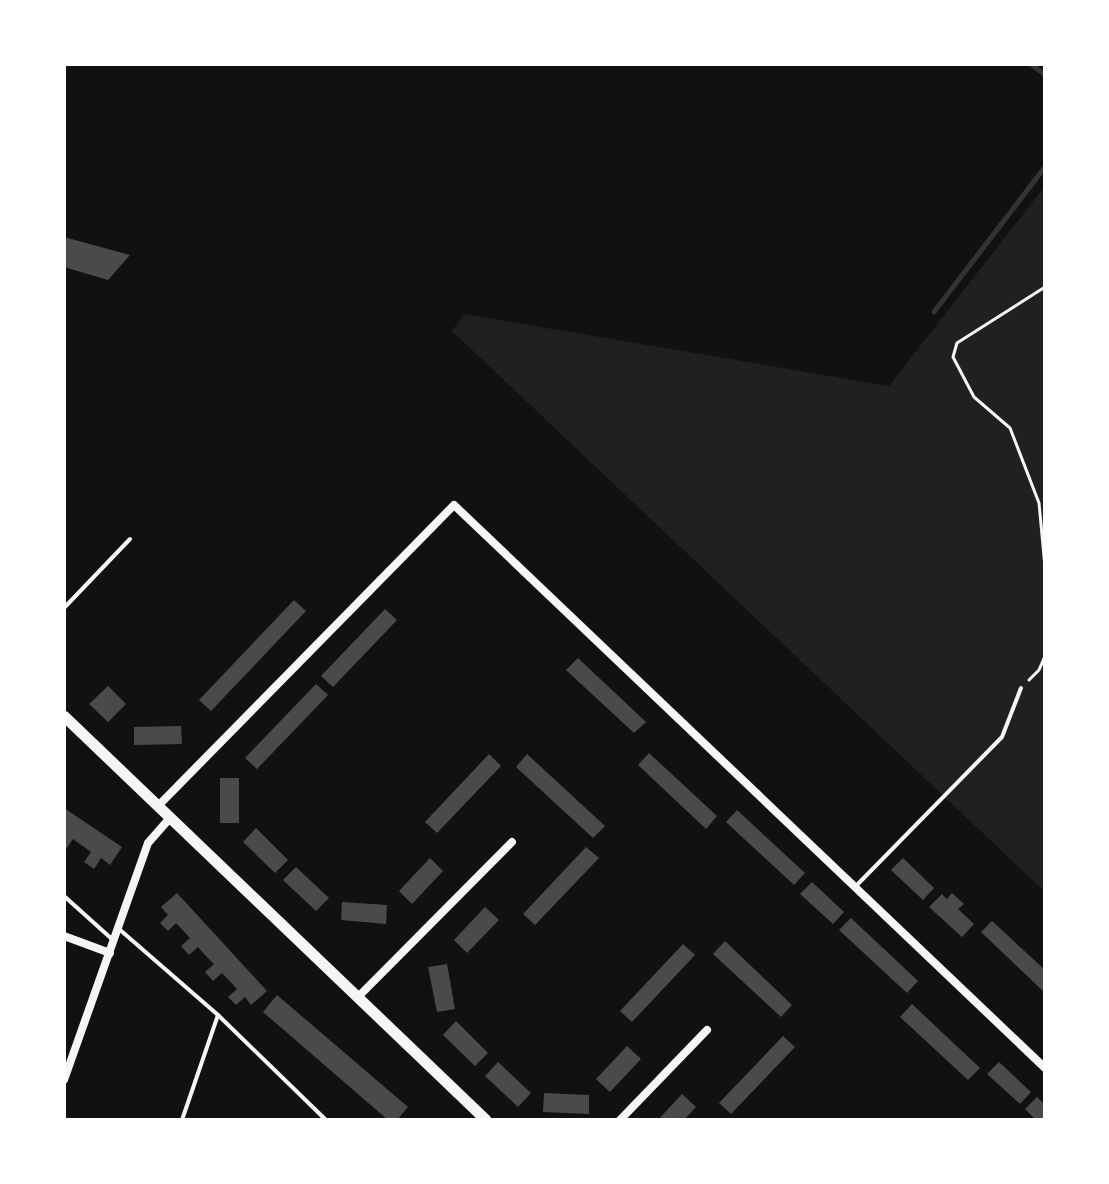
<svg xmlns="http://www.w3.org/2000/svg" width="1109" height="1184" font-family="'Space Grotesk',sans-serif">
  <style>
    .green { fill: #202020 }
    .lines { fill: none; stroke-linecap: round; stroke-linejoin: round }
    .stream { stroke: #333; stroke-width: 5 }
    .building { fill: #4a4a4a }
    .path { stroke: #f5f5f5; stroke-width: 3 }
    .service { stroke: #f5f5f5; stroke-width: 4 }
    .minor { stroke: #f5f5f5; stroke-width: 8 }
    .tertiary { stroke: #f5f5f5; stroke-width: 11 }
  </style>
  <rect width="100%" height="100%" fill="#111"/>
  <!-- green -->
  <path class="green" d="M1045,186v706l-593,-561 12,-17 425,72z"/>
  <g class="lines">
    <!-- stream -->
    <g class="stream">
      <path d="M1031,64l14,11"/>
      <path d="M934,312l111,-145"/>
    </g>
  </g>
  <!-- building -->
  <g class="building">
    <path d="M64,237l66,18 -22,25 -44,-13z"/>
    <path d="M294,600l12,11 -95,100 -12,-11z"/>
    <path d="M385,609l12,11 -64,67 -12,-11z"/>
    <path d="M578,658l68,64 -12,11 -68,-63z"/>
    <path d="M316,684l12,11 -71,74 -12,-11z"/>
    <path d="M108,686l18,18 -18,18 -19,-18z"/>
    <path d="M181,726l1,18 -48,1v-18z"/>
    <path d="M649,753l68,63 -11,13 -68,-64z"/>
    <path d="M489,754l12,12 -64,67 -12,-11z"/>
    <path d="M527,754l78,72 -12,12 -77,-71z"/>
    <rect x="220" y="778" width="19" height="45"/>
    <path d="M64,808l58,39 -12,18 -9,-7 -7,11 -10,-7 7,-10 -18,-13 -9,13z"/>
    <path d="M737,810l68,63 -11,12 -68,-63z"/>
    <path d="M256,828l32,32 -13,13 -32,-31z"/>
    <path d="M586,847l13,11 -64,67 -12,-11z"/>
    <path d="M430,858l13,13 -31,33 -13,-13z"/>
    <path d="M903,858l31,30 -11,12 -32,-30z"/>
    <path d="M296,867l33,31 -13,13 -33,-31z"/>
    <path d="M812,882l32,30 -11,12 -33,-30z"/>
    <path d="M177,893l90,98 -16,14 -6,-8 -9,8 -8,-8 9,-8 -15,-16 -9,8 -8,-9 9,-8 -10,-10 -6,-7 -9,8 -8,-9 9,-8 -14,-15 -8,8 -8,-8 8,-8 -7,-8z"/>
    <path d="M952,893l12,11 -6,5 16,15 -12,13 -33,-30 13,-13 5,5z"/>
    <path d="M342,902l45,3 -1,19 -45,-4z"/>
    <path d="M485,907l14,13 -32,33 -13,-13z"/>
    <path d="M851,918l67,63 -11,12 -68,-63z"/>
    <path d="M992,921l53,49v23l-64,-61z"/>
    <path d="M725,941l67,64 -11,12 -68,-63z"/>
    <path d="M683,944l12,11 -63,67 -12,-11z"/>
    <path d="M447,964l8,45 -18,3 -9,-45z"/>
    <path d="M277,995l131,112 -11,13h-9l-125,-108z"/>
    <path d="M912,1004l68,64 -12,12 -68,-63z"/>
    <path d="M456,1021l32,32 -13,13 -32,-31z"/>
    <path d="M783,1036l12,11 -64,67 -12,-11z"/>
    <path d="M627,1046l14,13 -31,33 -14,-13z"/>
    <path d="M498,1062l33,31 -13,14 -33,-31z"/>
    <path d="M999,1062l32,30 -11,12 -33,-30z"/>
    <path d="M544,1093l45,2v19l-46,-2z"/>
    <path d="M682,1094l14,13 -12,13h-26z"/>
    <path d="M1037,1097l8,8v15h-9l-11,-11z"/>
  </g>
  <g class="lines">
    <!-- path -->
    <g class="path">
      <path d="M1045,287l-88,56 -4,14 21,40 36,31 29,75 6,64"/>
      <path d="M1029,680l10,-10 6,-14"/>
    </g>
    <!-- service -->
    <g class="service">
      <path d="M64,608l66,-69"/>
      <path d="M855,887l147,-150 19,-49"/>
      <path d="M64,896l49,44"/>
      <path d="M119,929l99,86 108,105"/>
      <path d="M182,1120l36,-105"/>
    </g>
    <!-- minor -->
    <g class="minor">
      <path d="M158,806l296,-301 591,563"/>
      <path d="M64,936l46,17"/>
      <path d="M358,997l154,-155"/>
      <path d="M64,1080l84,-237 22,-25"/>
      <path d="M620,1120l87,-90"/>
    </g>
    <!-- tertiary -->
    <path class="tertiary" d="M64,716l422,404"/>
  </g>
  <!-- border -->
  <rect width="1109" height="1184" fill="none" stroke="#ffffff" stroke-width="132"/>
</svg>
